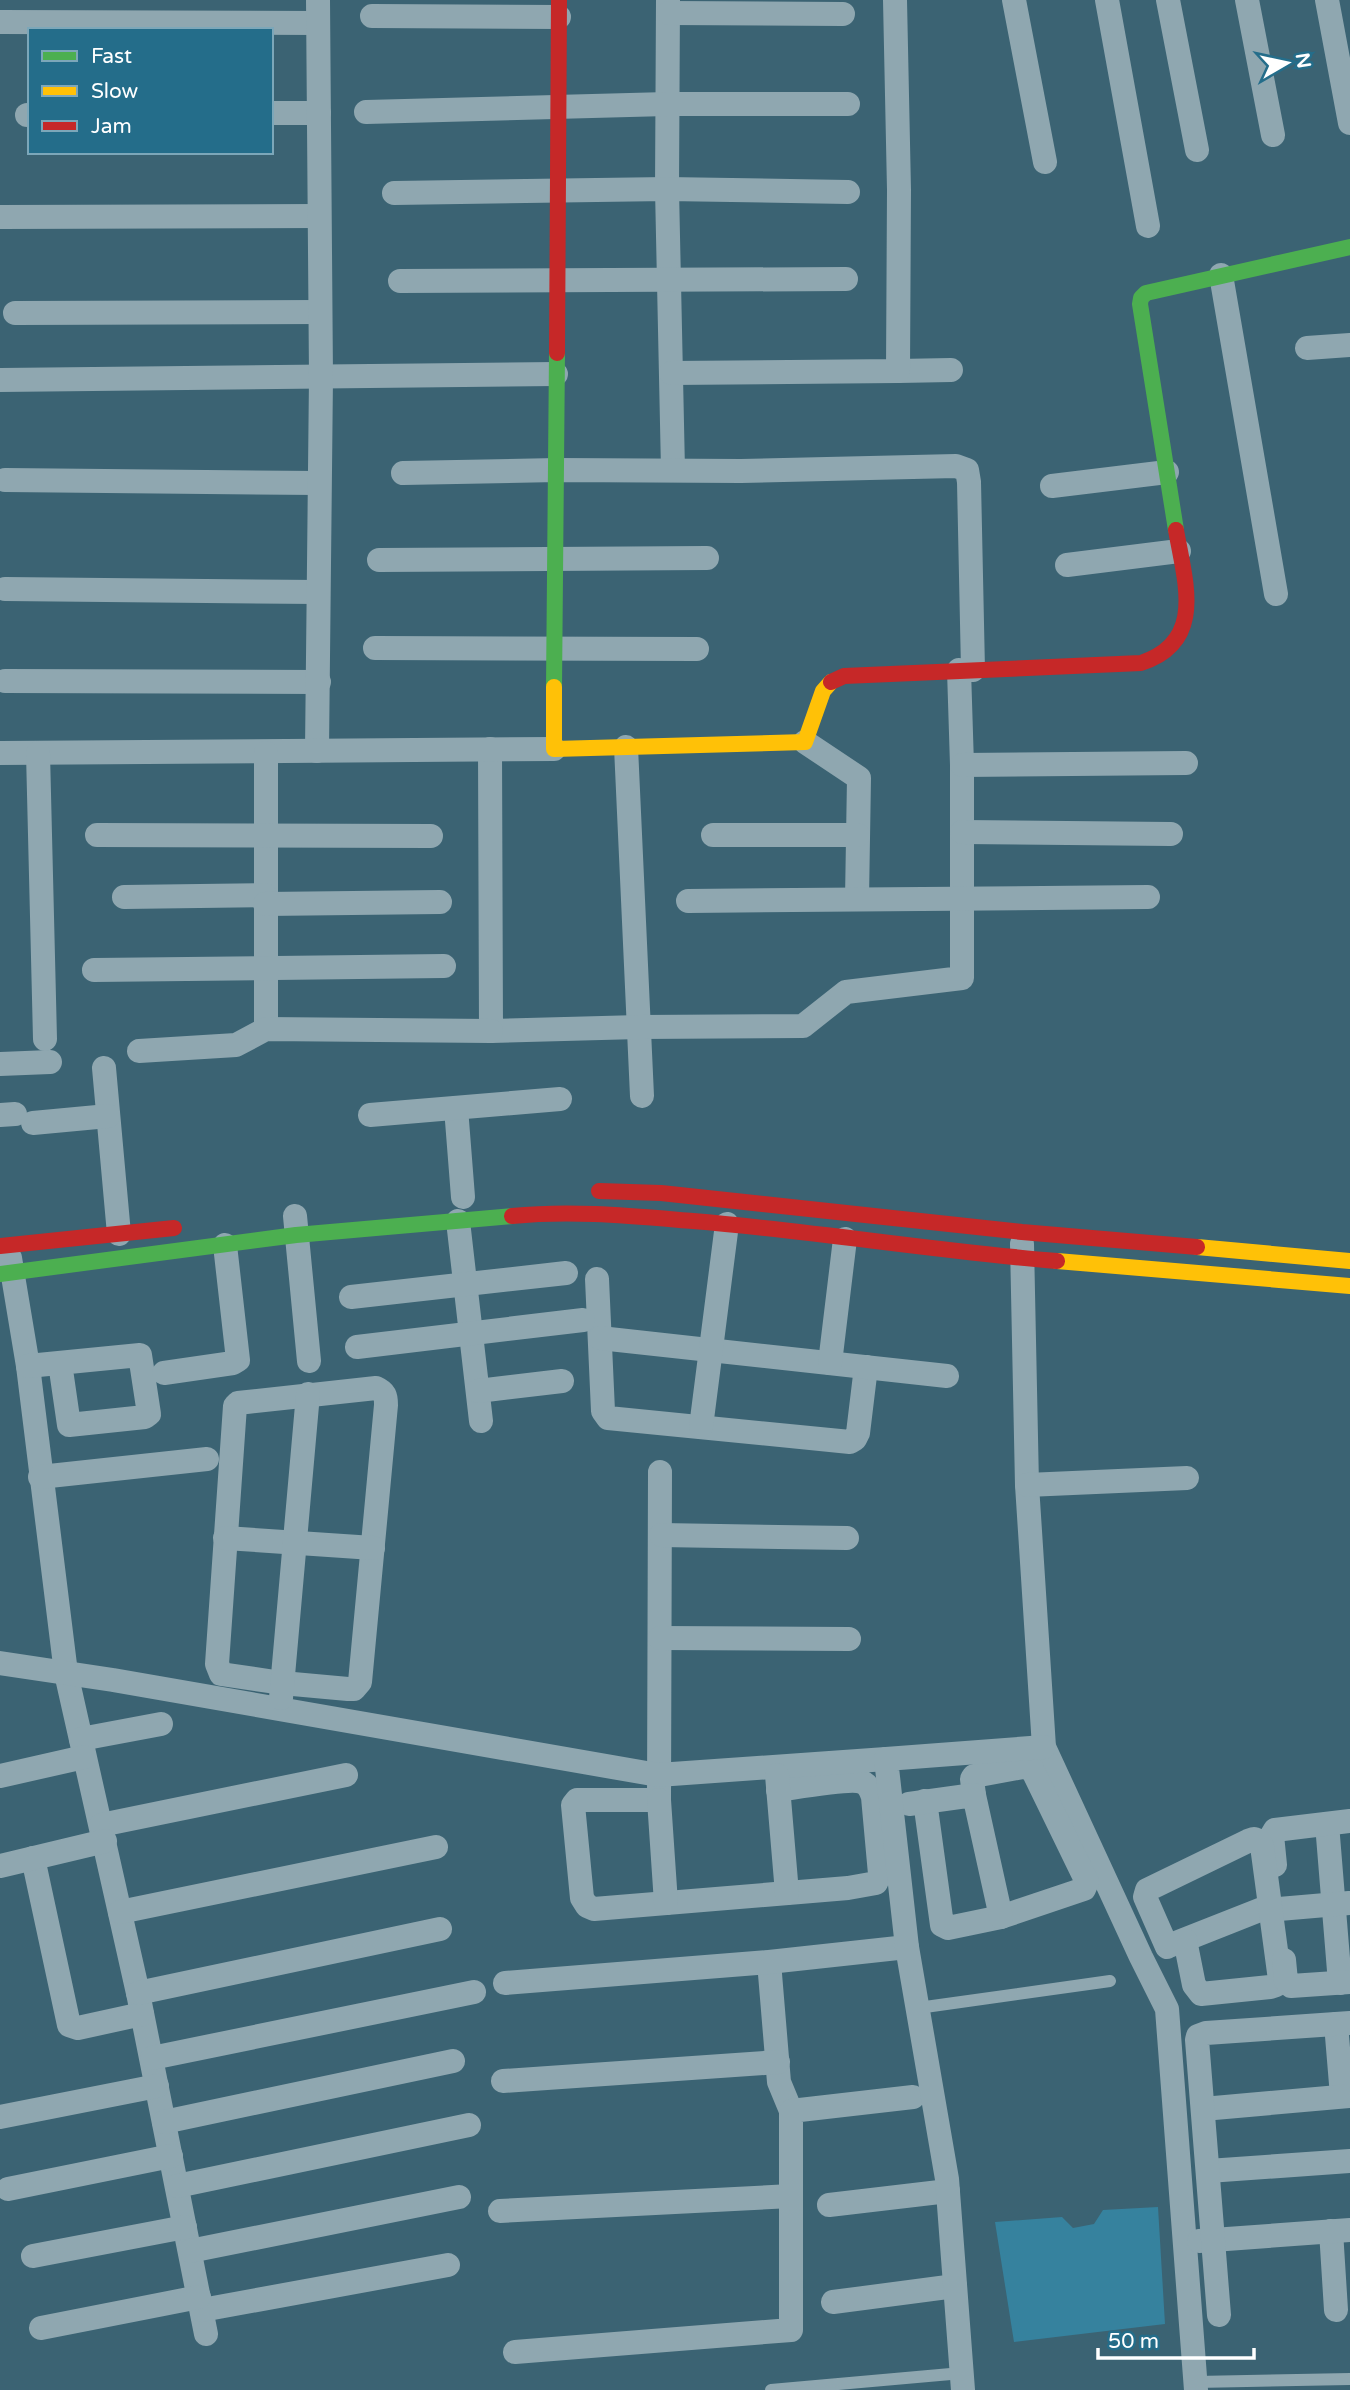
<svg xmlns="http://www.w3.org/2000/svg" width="1350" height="2390" font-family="'Varela Round',sans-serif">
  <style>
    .park { fill: #36829e }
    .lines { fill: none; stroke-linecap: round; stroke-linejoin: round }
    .lane { stroke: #8fa7b0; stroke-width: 12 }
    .street { stroke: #8fa7b0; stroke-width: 24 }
    .fast { stroke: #4caf50; stroke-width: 16 }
    .slow { stroke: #ffc107; stroke-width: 16 }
    .jam { stroke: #c62828; stroke-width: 16 }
  </style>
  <rect width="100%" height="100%" fill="#3b6373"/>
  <!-- park -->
  <path class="park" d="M1158,2207l7,117 -151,18 -19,-120 67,-5 11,11 21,-4 9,-14z"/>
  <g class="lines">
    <!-- lane -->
    <g class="lane">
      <path d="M918,2008l192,-27"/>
      <path d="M1196,2382l154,-3"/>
      <path d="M771,2390l191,-17"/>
    </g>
    <!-- street -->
    <g class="street">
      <path d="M668,0l-1,189 6,281"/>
      <path d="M1014,0l31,162"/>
      <path d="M1107,0l41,226"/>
      <path d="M1168,0l29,150"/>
      <path d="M1247,0l26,135"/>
      <path d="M1327,0l23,123"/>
      <path d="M669,13l174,1"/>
      <path d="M372,16l187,1"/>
      <path d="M0,22l318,1"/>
      <path d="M366,112l301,-8h181"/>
      <path d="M271,113h48"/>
      <path d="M27,115h3"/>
      <path d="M394,193l273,-4 181,3"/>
      <path d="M0,217l319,-1"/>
      <path d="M1221,275l55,319"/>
      <path d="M400,281l446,-2"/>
      <path d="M15,313l305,-1"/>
      <path d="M1307,348l43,-3"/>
      <path d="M898,371l53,-1"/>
      <path d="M671,373l227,-2 1,-181 -4,-190"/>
      <path d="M0,380l556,-6"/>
      <path d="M403,473l154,-3 184,1 215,-5 11,4 2,12 4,188"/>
      <path d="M5,480l313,3"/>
      <path d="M1052,486l115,-14"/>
      <path d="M379,560l328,-2"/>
      <path d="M1067,565l112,-14"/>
      <path d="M5,589l313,3"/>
      <path d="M375,648l322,1"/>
      <path d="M5,681l314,1"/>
      <path d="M805,742l54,36 -2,121"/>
      <path d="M626,747l16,349"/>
      <path d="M490,749l1,282 148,-4 164,-1 43,-34 116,-14v-213l-3,-95"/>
      <path d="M317,751l4,-374 -3,-377"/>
      <path d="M0,753l554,-4"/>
      <path d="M38,753l7,286"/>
      <path d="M266,753v276"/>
      <path d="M962,765l224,-2"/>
      <path d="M962,832l209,2"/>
      <path d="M97,835l334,1"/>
      <path d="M713,835h145"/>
      <path d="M124,897l141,-2"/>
      <path d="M688,901l460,-4"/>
      <path d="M265,904l175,-2"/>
      <path d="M94,970l350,-4"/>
      <path d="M139,1051l97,-6 30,-16 225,2"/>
      <path d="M0,1064l50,-2"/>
      <path d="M104,1068l15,166"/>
      <path d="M456,1108l7,89"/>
      <path d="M0,1115l15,-1"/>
      <path d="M370,1115l190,-16"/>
      <path d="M33,1123l75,-7"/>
      <path d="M295,1216l14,145"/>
      <path d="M458,1221l23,200"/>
      <path d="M1022,1244l5,241 17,262 97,210 26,52 29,381"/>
      <path d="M10,1258l18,108 38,307 72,320 68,341"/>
      <path d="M597,1279l6,132 5,7 242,24 5,-3 3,-6 8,-66"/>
      <path d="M351,1297l215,-24"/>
      <path d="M600,1338l347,38"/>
      <path d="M357,1347l226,-27"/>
      <path d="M830,1363l15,-124"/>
      <path d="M28,1366l112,-11 9,59 -4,3 -76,8 -9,-62"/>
      <path d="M164,1373l69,-10 5,-3 -13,-115"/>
      <path d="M376,1388c9,4 10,8 10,17l-26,277 -6,7h-6l-66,-6 -61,-9 -4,-10 18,-258 3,-3z"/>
      <path d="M478,1391l84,-10"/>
      <path d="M701,1427l26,-203"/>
      <path d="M660,1472l-1,328h-82l-4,5 9,93 5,8 7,3 254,-21 28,-5 4,-9 -7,-77c-2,-6 -4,-11 -9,-14 -11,-6 -70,5 -86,7"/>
      <path d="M40,1477l167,-18"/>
      <path d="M1027,1485l160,-7"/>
      <path d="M661,1535l186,3"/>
      <path d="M225,1538l148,10"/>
      <path d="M660,1638l189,1"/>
      <path d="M0,1663l113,17 545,95 228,-16"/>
      <path d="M281,1698l27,-304"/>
      <path d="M81,1739l80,-15"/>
      <path d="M777,1775l10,118"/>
      <path d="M0,1776l84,-19"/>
      <path d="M659,1800l7,103"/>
      <path d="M925,1801l17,124 6,3 53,-11 83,-28 3,-7 -55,-113 -9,-2 -49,9 -2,3 2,16"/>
      <path d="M909,1804l65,-9 27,122"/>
      <path d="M1327,1824l13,159"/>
      <path d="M101,1825l245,-50"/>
      <path d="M33,1858l36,167 9,3 64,-14"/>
      <path d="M1275,1865l-3,-30 3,-5 75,-9"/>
      <path d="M0,1866l105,-25"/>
      <path d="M1279,1909l70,-6"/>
      <path d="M120,1912l316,-65"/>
      <path d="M1171,1945l99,-39"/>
      <path d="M1167,1947l-22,-50 2,-7 101,-49 6,-2 5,2 3,5 18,134 -4,5 -6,2 -69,7 -7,-9 -9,-45"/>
      <path d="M1284,1960l2,21 5,5 59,-4"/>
      <path d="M769,1962l10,120 12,29"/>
      <path d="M505,1983l264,-21 138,-15"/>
      <path d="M138,1993l302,-64"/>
      <path d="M1336,2024l6,72"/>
      <path d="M152,2058l322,-66"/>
      <path d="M503,2081l275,-19"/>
      <path d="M1203,2109l147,-13"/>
      <path d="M0,2117l157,-31"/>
      <path d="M164,2122l289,-61"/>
      <path d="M1208,2171l142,-10"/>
      <path d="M177,2186l292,-61"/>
      <path d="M8,2189l163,-33"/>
      <path d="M829,2205l119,-14"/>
      <path d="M500,2211l291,-15"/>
      <path d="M1331,2231l5,79"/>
      <path d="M1199,2241l151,-11"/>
      <path d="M190,2251l269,-54"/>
      <path d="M33,2256l152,-29"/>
      <path d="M833,2302l122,-16"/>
      <path d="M202,2310l246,-45"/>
      <path d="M1219,2315l-22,-275 1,-4 8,-3 144,-10"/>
      <path d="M41,2328l158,-31"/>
      <path d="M515,2352l276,-22v-219l122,-14"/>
      <path d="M963,2390l-16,-211 -40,-232 -21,-188 158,-12"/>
    </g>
    <!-- fast -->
    <g class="fast">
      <path d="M1176,530l-36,-226 1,-6 5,-5 204,-46"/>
      <path d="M554,687l3,-334"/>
      <path d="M0,1274l296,-39 216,-19"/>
    </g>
    <!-- slow -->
    <g class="slow">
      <path d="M554,687v62l251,-7 18,-51 8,-9"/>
      <path d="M1197,1247l153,14"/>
      <path d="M1057,1261l293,25"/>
    </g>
    <!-- jam -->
    <g class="jam">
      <path d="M557,353l2,-353"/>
      <path d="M831,682l13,-6 297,-13c65,-21 44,-81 35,-133"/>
      <path d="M599,1191l62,2 361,39 175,15"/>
      <path d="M512,1216c61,-6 120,0 181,5 121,10 242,30 364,40"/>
      <path d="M0,1246l174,-18"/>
    </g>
  </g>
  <!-- legend -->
  <rect x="28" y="28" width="245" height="126" fill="#246d8a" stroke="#7ca7b9" stroke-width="2"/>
  <rect x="42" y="51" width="35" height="10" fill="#4caf50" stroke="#7ca7b9" stroke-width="2"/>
  <text x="91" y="63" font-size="21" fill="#ffffff">Fast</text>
  <rect x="42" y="86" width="35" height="10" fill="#ffc107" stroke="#7ca7b9" stroke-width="2"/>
  <text x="91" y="98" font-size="21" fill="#ffffff">Slow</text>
  <rect x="42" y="121" width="35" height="10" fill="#c62828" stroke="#7ca7b9" stroke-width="2"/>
  <text x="91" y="133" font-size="21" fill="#ffffff">Jam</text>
  <!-- north arrow -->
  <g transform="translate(1287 63) rotate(81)" stroke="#246d8a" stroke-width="5" paint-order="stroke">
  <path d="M0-5L12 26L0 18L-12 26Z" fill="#ffffff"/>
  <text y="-10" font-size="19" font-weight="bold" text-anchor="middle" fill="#ffffff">N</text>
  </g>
  <!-- scale -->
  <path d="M1098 2348v10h156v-10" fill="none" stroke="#ffffff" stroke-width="3.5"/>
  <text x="1108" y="2348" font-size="21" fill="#ffffff" stroke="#246d8a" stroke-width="5" paint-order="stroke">50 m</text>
</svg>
